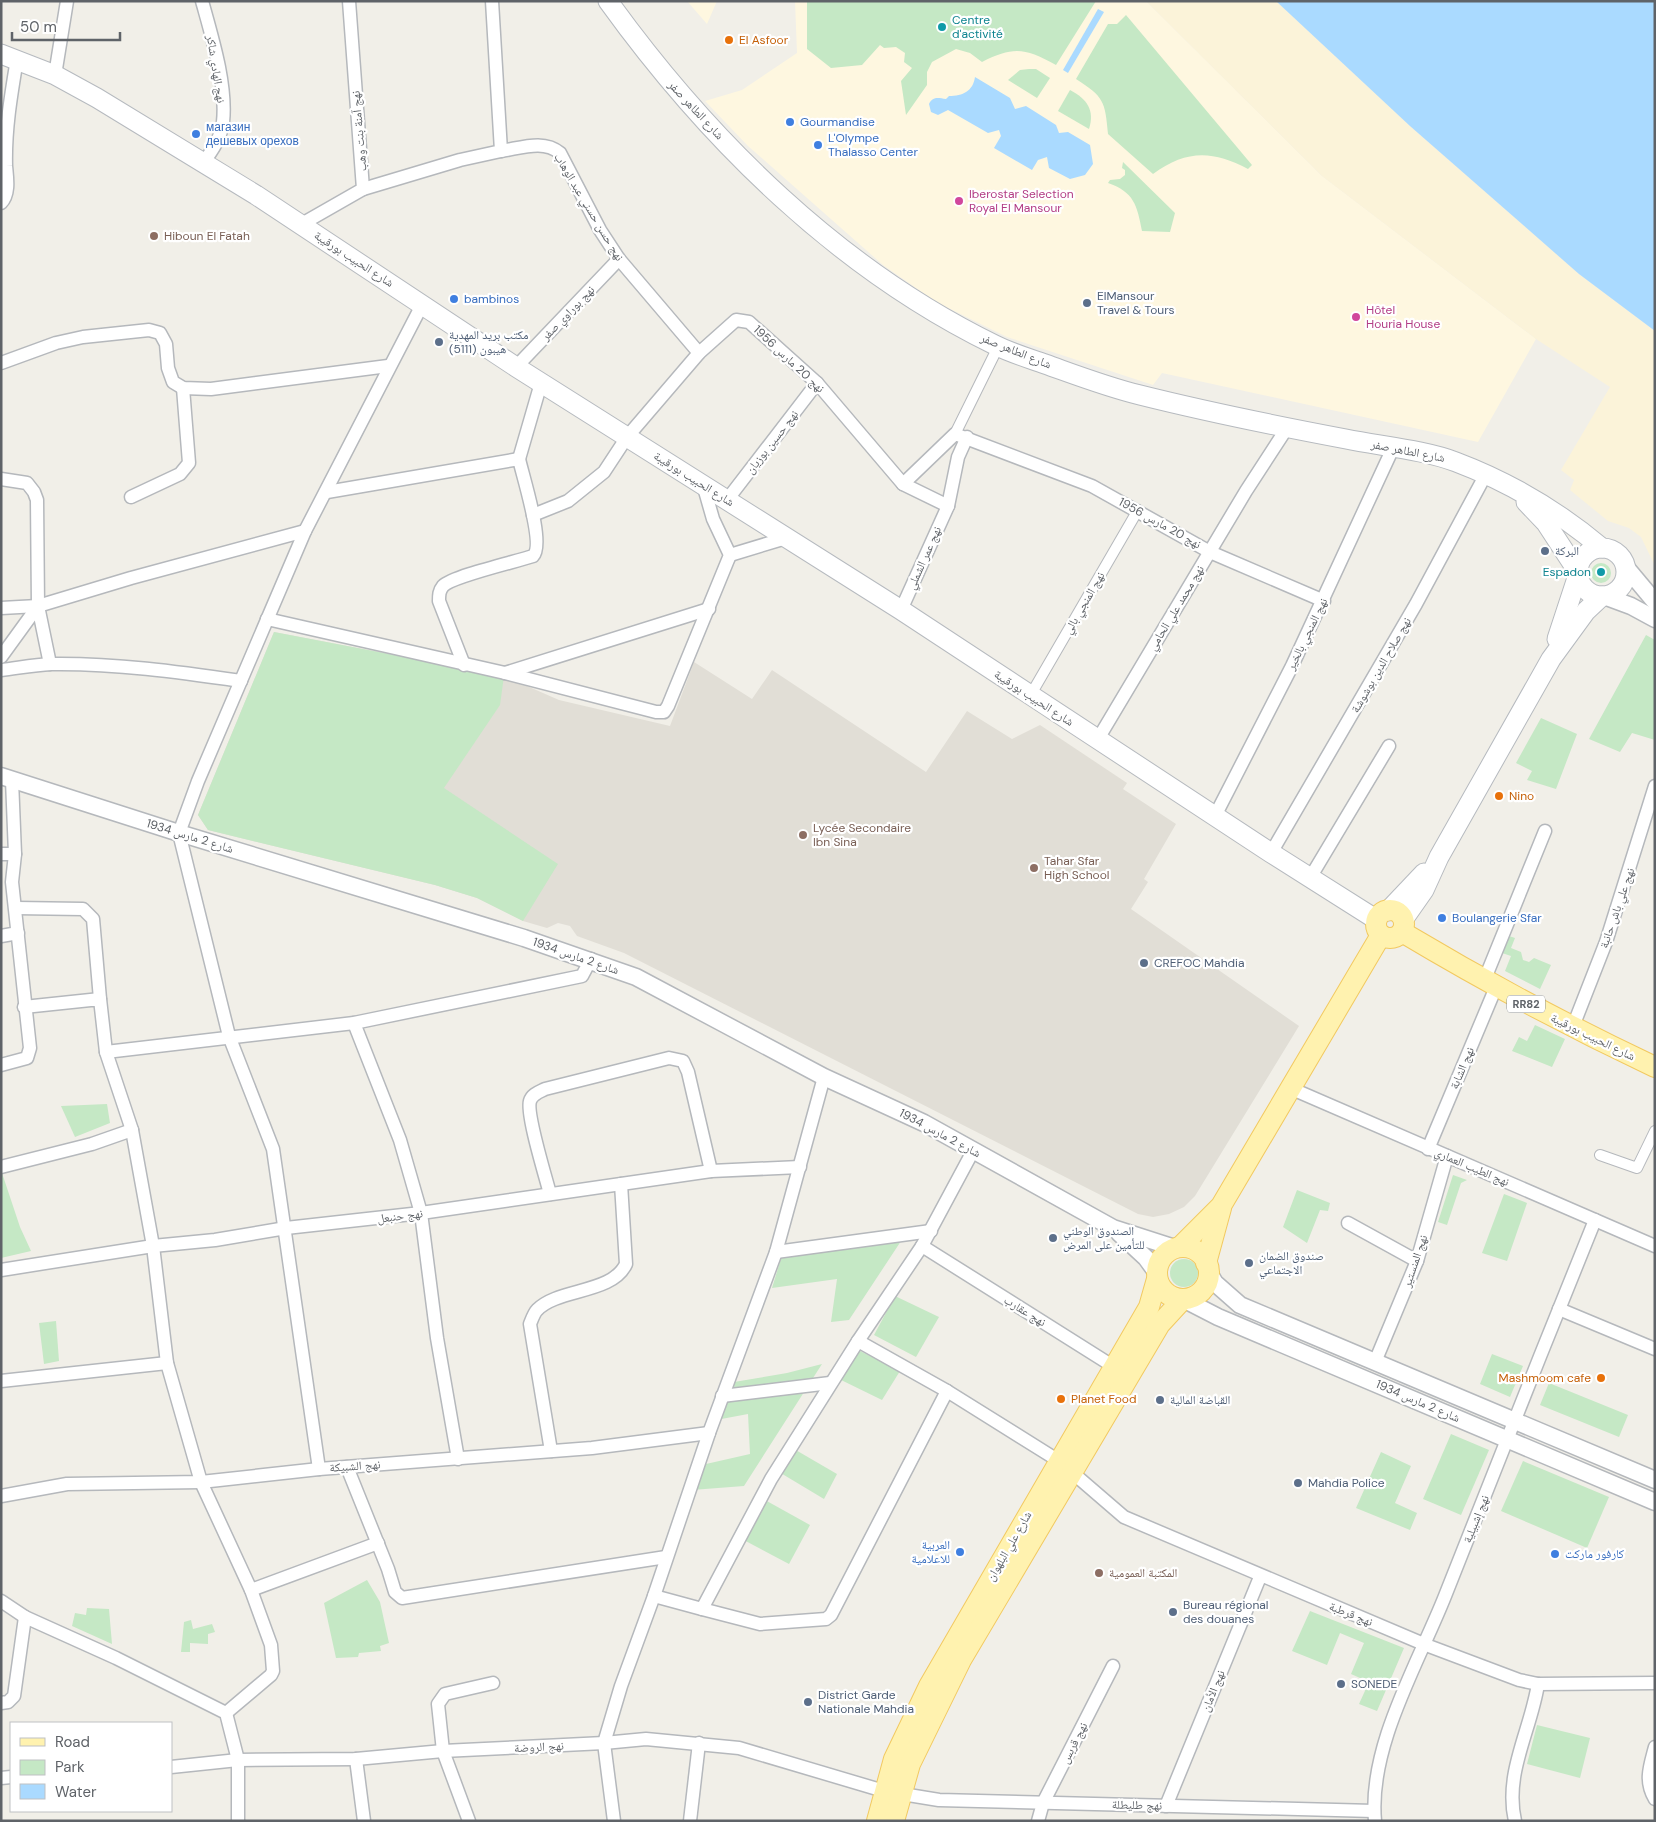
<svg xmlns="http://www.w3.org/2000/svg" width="1656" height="1822" font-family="'DM Sans','Noto Naskh Arabic',sans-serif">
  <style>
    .commercial { fill: #fef7e0 }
    .education { fill: #e1ded6 }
    .green { fill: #c5e8c5 }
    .sand { fill: #fbf3d9 }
    .water { fill: #aadaff }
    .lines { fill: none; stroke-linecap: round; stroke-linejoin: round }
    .pedestrian-casing { stroke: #b5b8bc; stroke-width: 12 }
    .minor-casing { stroke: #b5b8bc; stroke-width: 15 }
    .tertiary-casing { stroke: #b5b8bc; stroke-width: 19 }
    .secondary-casing { stroke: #b6babf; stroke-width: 21 }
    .primary-casing { stroke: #f2c960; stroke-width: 22 }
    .pedestrian { stroke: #fff; stroke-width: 10 }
    .minor { stroke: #fff; stroke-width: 12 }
    .tertiary { stroke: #fff; stroke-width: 16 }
    .secondary { stroke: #fff; stroke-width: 19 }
    .primary { stroke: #fff2af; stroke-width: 20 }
    .culture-dot { fill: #0f9aa8; stroke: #fff; stroke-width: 2 }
    .food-dot { fill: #e8710a; stroke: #fff; stroke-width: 2 }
    .shop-dot { fill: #3f7fe0; stroke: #fff; stroke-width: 2 }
    .hotel-dot { fill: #d1479c; stroke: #fff; stroke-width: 2 }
    .education-dot { fill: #8d6e63; stroke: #fff; stroke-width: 2 }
    .service-dot { fill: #5c6f8a; stroke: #fff; stroke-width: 2 }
    .labels { text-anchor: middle; stroke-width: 4.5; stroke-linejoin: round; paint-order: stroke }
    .shield { fill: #fff; stroke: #8f9295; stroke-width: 1 }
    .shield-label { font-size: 11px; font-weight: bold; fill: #5f6368 }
    .culture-label { font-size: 12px; fill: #0d838f; stroke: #fff; text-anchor: start }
    .food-label { font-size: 12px; fill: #c56008; stroke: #fff; text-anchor: start }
    .street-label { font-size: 12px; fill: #5f6368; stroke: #fff }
    .shop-label { font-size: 12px; fill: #366cbe; stroke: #fff; text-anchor: start }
    .hotel-label { font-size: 12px; fill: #b23c85; stroke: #fff; text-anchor: start }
    .education-label { font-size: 12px; fill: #785e54; stroke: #fff; text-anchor: start }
    .service-label { font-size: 12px; fill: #4e5e75; stroke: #fff; text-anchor: start }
  </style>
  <rect width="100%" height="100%" fill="#f1efe8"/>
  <!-- commercial -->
  <g class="commercial">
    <path d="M687,1h30l-10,23z"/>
    <path d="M795,1h351l176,175 214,163 -58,103 -316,-69 -9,12 -146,-48 -71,-35 -53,-37 -135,-119 -43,-45 37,-11 55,-37z"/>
  </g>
  <!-- education -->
  <path class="education" d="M274,632l230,44 55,24 111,26 24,-64 58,37 20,-29 154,102 41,-61 45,28 28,-14 87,58 -4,6 53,35 -32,55 4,3 -17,27 168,117 -104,170 -11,11 -15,7 -16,3 -15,-3 -514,-261 -47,-17 -7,-10 -12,-3 -11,5 -24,-7 -46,-23 -42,-13 -227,-55 -10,-15z"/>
  <!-- green -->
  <g class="green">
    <path d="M807,1h289l-40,64c-31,-17 -42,-19 -74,-3l-12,-9 -14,-4 -24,13 -5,10v13l-21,30 -5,-34 11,-13 -8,-6 1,-9 -9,-6 -12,1 -4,-3 -18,20 -31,3 -24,-19z"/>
    <path d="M1126,15l126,150 -4,4c-36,-19 -62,-19 -95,5l-45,-40c-3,-33 -4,-37 -32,-55l32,-55h9z"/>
    <path d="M1029,69h7l14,9 -13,20 -29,-18 12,-10z"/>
    <path d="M1070,90c17,9 25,20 19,39l-31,-18z"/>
    <path d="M1123,162l52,51 -5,19 -28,-1c-5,-26 -8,-39 -34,-48l2,-3 10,-1 5,-4v-5l-3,-2z"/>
    <circle cx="1601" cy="573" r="10"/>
    <path d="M274,632l230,44 -4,29 -56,83 114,76 -35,57 -46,-23 -42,-13 -227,-55 -10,-15z"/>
    <path d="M1646,635l9,5v100l-23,-7 -12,19 -31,-13z"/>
    <path d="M1541,718l36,16 -21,55 -29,-9 5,-9 -16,-8z"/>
    <path d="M1509,936l6,2 -4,10 10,4 2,8 6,2 5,-4 17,7 -11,24 -35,-18 6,-15 -9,-3z"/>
    <path d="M1535,1025l30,14 -13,28 -40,-16 7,-14 8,4z"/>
    <path d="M107,1104l3,19 -35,14 -14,-31z"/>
    <path d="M1,1170l19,57 11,24 -30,7z"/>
    <path d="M1453,1175l14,5 -6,3 -14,42 -9,-3z"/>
    <path d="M1297,1190l33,13 -2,8 -8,-1 -13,33 -24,-16z"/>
    <path d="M1504,1194l23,9 -20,58 -25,-8z"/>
    <path d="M903,1238l-54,82 -18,2 6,-43 -65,9 11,-36z"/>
    <circle cx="1184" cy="1273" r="14"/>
    <path d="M895,1296l44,21 -23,40 -42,-22z"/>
    <path d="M56,1321l3,40 -15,3 -5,-41z"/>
    <path d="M856,1349l44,22 -18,29 -45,-22z"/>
    <path d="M1492,1354l31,12 -13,31 -30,-13z"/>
    <path d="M822,1364l-78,122 -52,4 14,-26 44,-10 -2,-40 -32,6 18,-38 53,-9z"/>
    <path d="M1549,1383l79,32 -9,22 -79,-32z"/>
    <path d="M1451,1434l38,16 -28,65 -38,-16z"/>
    <path d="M794,1449l43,25 -13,25 -45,-27z"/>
    <path d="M1381,1452l30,14 -16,37 22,10 -7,17 -54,-22z"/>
    <path d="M1523,1461l86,36 -22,51 -86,-37z"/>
    <path d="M765,1500l45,25 -21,39 -49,-26z"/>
    <path d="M367,1580l13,22 9,41 -9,3 1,5 -22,2 -1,4 -22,1 -12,-55z"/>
    <path d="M87,1608l22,1 3,35 -40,-18 3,-13 11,2z"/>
    <path d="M1310,1611l94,37 -27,63 -18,-7 10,-22 -18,-8 13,-31 -24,-10 -13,32 -35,-14z"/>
    <path d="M191,1620l2,9 19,-5 3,8 -7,2v10l-18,-1v9h-9l3,-30z"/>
    <path d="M1537,1725l53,13 -10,40 -53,-14z"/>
  </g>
  <!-- sand -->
  <path class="sand" d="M1146,1h130l134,125 169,148 76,57v235l-14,-29 -12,-9 -21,-7 -38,-31 4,-10 -13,-10 49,-83 -74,-48 -214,-163z"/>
  <!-- water -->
  <g class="water">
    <path d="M1276,1h379v330l-76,-57 -169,-148z"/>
    <path d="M1098,9l6,3 -36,61 -5,-3z"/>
    <path d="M975,77l35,21 5,11 11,-3 30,19 3,8 9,-1 22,13 3,19 -8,11 -15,4 -21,-11 -2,-11 -9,3 -6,10 -38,-22 7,-12 -2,-6 -11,3 -40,-23 -10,5 -7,-3 -2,-8c4,-8 9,-6 17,-5l3,-3c14,0 24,-5 26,-19z"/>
  </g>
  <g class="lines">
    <!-- pedestrian casing -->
    <g class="pedestrian-casing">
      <g id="pedestrian">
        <path d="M955,434l43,-87"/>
        <path d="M1030,696l108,-186"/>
        <path d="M1600,1155l37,13 18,-37"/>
      </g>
    </g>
    <!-- minor casing -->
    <g class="minor-casing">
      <g id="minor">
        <path d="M202,1c10,36 25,84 21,121 -2,16 -11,29 -20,41"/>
        <path d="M55,75l12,-74"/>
        <path d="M501,151c20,-3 43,-12 59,2l40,77 19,29 80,94"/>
        <path d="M363,189l97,-29 41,-9 -9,-150"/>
        <path d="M1,203c9,-9 6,-26 5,-37 -1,-36 5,-71 11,-107"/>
        <path d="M300,225l63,-36 -14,-188"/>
        <path d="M1,363l55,-20 27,-6 66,-7 11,3 6,11 2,24 5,14 10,6 28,1 177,-23"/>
        <path d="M516,367l103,-108"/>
        <path d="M519,459l22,-76"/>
        <path d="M1,479l26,4 7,9 3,8 1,106 12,58"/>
        <path d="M903,484l52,-50 137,52 118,66 114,49"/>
        <path d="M327,492l192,-33c4,18 26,86 14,97 -18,6 -80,20 -90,30 -4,5 -4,9 -4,15l25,64"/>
        <path d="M131,497l49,-23 9,-11 -6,-75"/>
        <path d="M727,500l90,-117"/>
        <path d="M533,515l35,-14 36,-29 23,-35 72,-84 37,-33 13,2 68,61 86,101 45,22"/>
        <path d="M730,555l56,-17"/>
        <path d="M1,608l37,-2 93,-28 174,-47"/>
        <path d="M901,610l47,-104 10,-49 9,-20"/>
        <path d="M267,619l238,54 151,39h8l4,-6 62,-151 -17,-36 -10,-35"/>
        <path d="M1,657l37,-51"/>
        <path d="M1,670c17,-2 33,-5 50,-6 63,-1 128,8 190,17"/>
        <path d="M505,673l204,-64"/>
        <path d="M1098,739l148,-248 41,-63"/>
        <path d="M1215,816l77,-150 101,-218"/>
        <path d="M1271,853l145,-249 70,-130"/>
        <path d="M1,854h14"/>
        <path d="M1310,878l79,-132"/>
        <path d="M16,908l67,1 10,10 7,80"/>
        <path d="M1,936l17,-3"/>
        <path d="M1484,981l61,-150"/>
        <path d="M24,1007l76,-8 6,53 26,78 21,116 14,117 34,119 50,108 20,55 2,26 -2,4 -45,38"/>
        <path d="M354,1023l46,117 21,73 16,125 21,121"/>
        <path d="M1572,1029l34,-87 49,-156"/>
        <path d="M106,1052l248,-29 228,-47 9,-17"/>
        <path d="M1,1065l26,-7 3,-10 -18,-166 3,-28 -3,-74"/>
        <path d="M1290,1088l365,158"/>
        <path d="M1428,1149l68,-162"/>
        <path d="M1,1167l91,-23 40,-14"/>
        <path d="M550,1194c-4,-16 -24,-80 -20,-93 2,-7 9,-9 15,-12l124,-31 14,3 5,11 23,99"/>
        <path d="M1348,1223l69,38"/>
        <path d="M922,1246l197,124"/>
        <path d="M776,1252l155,-21"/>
        <path d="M1,1270l152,-24 62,-6 71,-12 135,-15 290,-42 89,-4"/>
        <path d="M1559,1309l96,40"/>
        <path d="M858,1341l89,50 112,70 65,56 302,128 93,35 19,4 117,-1"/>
        <path d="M1375,1362l42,-101 30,-105"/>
        <path d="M1,1381l166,-18"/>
        <path d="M947,1391l-116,224 -5,4 -66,5 -58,-15 69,-130 87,-138 64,-95 51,-95"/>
        <path d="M722,1396l108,-13"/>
        <path d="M551,1451l-21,-127c2,-5 4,-11 7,-14 21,-22 75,-16 89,-46l-5,-80"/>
        <path d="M347,1467l41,102 7,23 7,6 264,-41"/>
        <path d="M319,1469l-46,-320 -44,-113 -50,-203 19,-52 107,-250 118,-228"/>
        <path d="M1,1496l66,-12 134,-2 118,-13 273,-21 117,-15"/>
        <path d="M251,1590l127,-47"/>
        <path d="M654,1596l48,13"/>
        <path d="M1,1601l24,16 91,41 110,55 12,47v61"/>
        <path d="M1,1703l7,-1 6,-6 11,-79"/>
        <path d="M1655,1747c-5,19 -11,34 0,52"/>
        <path d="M356,1759l8,62"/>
        <path d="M171,1767l67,-7 118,-1 87,-8 161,-8 42,-4 93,9 145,43 55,9 435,11"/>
        <path d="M1,1778l10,-1"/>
        <path d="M1166,1806l94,-229"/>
        <path d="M469,1821l-26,-70 -5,-47 7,-10 48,-11"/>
        <path d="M614,1821l-10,-78 17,-57 33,-90 55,-163 67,-181 48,-175"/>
        <path d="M690,1821l9,-78"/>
        <path d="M1038,1821l5,-18 70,-137"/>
        <path d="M1375,1821c-7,-74 43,-157 70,-225 50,-126 99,-251 150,-376"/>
        <path d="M1515,1821c-11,-48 16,-91 23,-137"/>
      </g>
    </g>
    <!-- tertiary casing -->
    <g class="tertiary-casing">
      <g id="tertiary">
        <path d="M1625,566l30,36"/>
        <path d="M1604,596l27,10 24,13"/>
        <path d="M1,776l178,57 345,105 112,39 188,100 100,46 189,105 62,20"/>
        <path d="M1119,1233l27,25 11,15"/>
        <path d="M1208,1271l7,12 25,22 415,175"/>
        <path d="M1183,1299l35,18 437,185"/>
      </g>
    </g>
    <!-- secondary casing -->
    <g class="secondary-casing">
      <g id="secondary">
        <path d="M608,1c101,140 231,268 387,344 16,8 33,13 50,19 31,11 62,23 95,31 68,17 137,31 206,44 34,7 79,11 110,23 53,20 102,49 146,86"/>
        <path d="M1,54l54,21 42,23 159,97 260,172 385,243 370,243 106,67"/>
        <path d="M1526,502l20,21 32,49"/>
        <circle cx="1602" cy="572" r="24"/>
        <path d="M1557,639l21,-64"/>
        <path d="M1388,911l36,-38"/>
        <path d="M1403,920l21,-30 15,-33 112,-198 35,-48 16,-15"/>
      </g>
    </g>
    <!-- primary casing -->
    <g class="primary-casing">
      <g id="primary">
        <circle cx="1390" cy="924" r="14"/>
        <path d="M1402,932c82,49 166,94 253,135"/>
        <path d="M1180,1247l41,-41 160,-271"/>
        <circle cx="1183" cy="1273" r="26"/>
        <path d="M1206,1263l15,-55"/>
        <path d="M877,1821l17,-62 35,-73 220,-379 8,-28"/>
        <path d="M894,1821l16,-57 51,-104 199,-336 23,-25"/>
      </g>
    </g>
    <!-- pedestrian -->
    <use href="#pedestrian" class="pedestrian"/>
    <!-- minor -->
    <use href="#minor" class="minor"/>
    <!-- tertiary -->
    <use href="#tertiary" class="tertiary"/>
    <!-- secondary -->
    <use href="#secondary" class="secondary"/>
    <!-- primary -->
    <use href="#primary" class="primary"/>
  </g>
  <!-- markers -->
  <g class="culture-dot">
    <circle cx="942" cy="27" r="5"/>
    <circle cx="1601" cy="572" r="5"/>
  </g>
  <g class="food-dot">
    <circle cx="729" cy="40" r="5"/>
    <circle cx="1499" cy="796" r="5"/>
    <circle cx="1601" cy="1378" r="5"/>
    <circle cx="1061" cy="1399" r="5"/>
  </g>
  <g class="shop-dot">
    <circle cx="790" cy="122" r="5"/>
    <circle cx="196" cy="134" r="5"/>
    <circle cx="818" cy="145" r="5"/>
    <circle cx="454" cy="299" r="5"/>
    <circle cx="1442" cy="918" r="5"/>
    <circle cx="960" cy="1552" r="5"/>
    <circle cx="1555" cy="1554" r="5"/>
  </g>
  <g class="hotel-dot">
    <circle cx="959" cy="201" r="5"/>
    <circle cx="1356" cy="317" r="5"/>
  </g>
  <g class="education-dot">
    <circle cx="154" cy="236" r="5"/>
    <circle cx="803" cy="835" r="5"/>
    <circle cx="1034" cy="868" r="5"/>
    <circle cx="1099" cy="1573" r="5"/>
  </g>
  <g class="service-dot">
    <circle cx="1087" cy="303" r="5"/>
    <circle cx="439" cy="342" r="5"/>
    <circle cx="1545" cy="551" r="5"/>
    <circle cx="1144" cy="963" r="5"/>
    <circle cx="1053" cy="1238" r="5"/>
    <circle cx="1249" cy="1263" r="5"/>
    <circle cx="1160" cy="1400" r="5"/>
    <circle cx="1298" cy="1483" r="5"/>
    <circle cx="1173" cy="1612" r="5"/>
    <circle cx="1341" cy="1684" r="5"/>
    <circle cx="808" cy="1702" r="5"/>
  </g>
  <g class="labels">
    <!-- shield labels -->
    <rect class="shield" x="1507" y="995.5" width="38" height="17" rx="4"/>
    <g class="shield-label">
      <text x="1526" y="1008">RR82</text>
    </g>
    <!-- culture labels -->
    <g class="culture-label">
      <text x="952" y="24">Centre<tspan x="952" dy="14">d'activité</tspan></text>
      <text x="1591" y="576" text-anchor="end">Espadon</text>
    </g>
    <!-- food labels -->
    <g class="food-label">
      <text x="739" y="44">El Asfoor</text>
      <text x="1509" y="800">Nino</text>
      <text x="1591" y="1382" text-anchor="end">Mashmoom cafe</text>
      <text x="1071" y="1403">Planet Food</text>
    </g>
    <!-- street labels -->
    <g class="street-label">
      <text transform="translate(216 69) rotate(81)" y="4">نهج الهادي شاكر</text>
      <text transform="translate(696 110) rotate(47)" y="4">شارع الطاهر صفر</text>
      <text transform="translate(359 131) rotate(-95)" y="4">نهج آمنة بنت وهب</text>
      <text transform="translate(589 207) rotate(59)" y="4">نهج حسن حسني عبد الوهاب</text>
      <text transform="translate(354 259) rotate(33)" y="4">شارع الحبيب بورقيبة</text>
      <text transform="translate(568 313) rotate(-46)" y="4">نهج بوراوي صفر</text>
      <text transform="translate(1016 351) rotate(22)" y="4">شارع الطاهر صفر</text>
      <text transform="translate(789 359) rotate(43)" y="4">نهج 20 مارس 1956</text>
      <text transform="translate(772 442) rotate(-52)" y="4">نهج حسين بوزيان</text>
      <text transform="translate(1408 451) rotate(11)" y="4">شارع الطاهر صفر</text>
      <text transform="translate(694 479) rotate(32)" y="4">شارع الحبيب بورقيبة</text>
      <text transform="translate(1160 523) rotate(29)" y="4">نهج 20 مارس 1956</text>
      <text transform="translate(924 558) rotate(-66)" y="4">نهج عمر الشملي</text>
      <text transform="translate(1084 603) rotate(-60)" y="4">نهج المنجي بالي</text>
      <text transform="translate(1176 608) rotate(-59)" y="4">نهج محمد علي الحامي</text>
      <text transform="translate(1307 634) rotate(-64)" y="4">نهج المنجي بالخير</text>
      <text transform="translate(1381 665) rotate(-60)" y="4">نهج صلاح الدين بوشوشة</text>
      <text transform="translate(1034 698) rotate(33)" y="4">شارع الحبيب بورقيبة</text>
      <text transform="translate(190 836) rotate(17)" y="4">شارع 2 مارس 1934</text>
      <text transform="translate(1617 908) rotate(-71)" y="4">نهج علي باش حانبة</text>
      <text transform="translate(576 956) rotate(19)" y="4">شارع 2 مارس 1934</text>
      <text transform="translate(1593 1037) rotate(26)" y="4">شارع الحبيب بورقيبة</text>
      <text transform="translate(1462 1068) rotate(-67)" y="4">نهج الشابة</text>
      <text transform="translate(940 1133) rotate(28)" y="4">شارع 2 مارس 1934</text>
      <text transform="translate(1472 1167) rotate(23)" y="4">نهج الطيب العماري</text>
      <text transform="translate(400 1216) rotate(-7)" y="4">نهج حنبعل</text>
      <text transform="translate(1415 1261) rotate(-71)" y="4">نهج المنستير</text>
      <text transform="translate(1025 1311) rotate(32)" y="4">نهج عقارب</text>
      <text transform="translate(1418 1401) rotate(23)" y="4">شارع 2 مارس 1934</text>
      <text transform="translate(355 1466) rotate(-4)" y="4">نهج الشبيكة</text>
      <text transform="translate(1476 1519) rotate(-68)" y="4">نهج إشبيلية</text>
      <text transform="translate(1009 1546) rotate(-60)" y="4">شارع علي البلهوان</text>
      <text transform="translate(1351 1614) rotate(22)" y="4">نهج قرطبة</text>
      <text transform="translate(1213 1691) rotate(-68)" y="4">نهج الأمان</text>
      <text transform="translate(1074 1743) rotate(-63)" y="4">نهج قربس</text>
      <text transform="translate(539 1747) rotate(-3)" y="4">نهج الروضة</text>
      <text transform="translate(1137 1805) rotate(1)" y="4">نهج طليطلة</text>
    </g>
    <!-- shop labels -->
    <g class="shop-label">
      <text x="800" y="126">Gourmandise</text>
      <text x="206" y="131">магазин<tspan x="206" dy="14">дешевых орехов</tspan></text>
      <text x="828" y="142">L'Olympe<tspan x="828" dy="14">Thalasso Center</tspan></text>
      <text x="464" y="303">bambinos</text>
      <text x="1452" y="922">Boulangerie Sfar</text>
      <text x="950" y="1549" text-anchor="end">العربية<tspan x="950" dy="14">للاعلامية</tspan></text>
      <text x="1565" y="1558">كارفور ماركت</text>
    </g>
    <!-- hotel labels -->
    <g class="hotel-label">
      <text x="969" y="198">Iberostar Selection<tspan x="969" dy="14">Royal El Mansour</tspan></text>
      <text x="1366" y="314">Hôtel<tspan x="1366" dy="14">Houria House</tspan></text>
    </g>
    <!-- education labels -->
    <g class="education-label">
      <text x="164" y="240">Hiboun El Fatah</text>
      <text x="813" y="832">Lycée Secondaire<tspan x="813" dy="14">Ibn Sina</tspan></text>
      <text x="1044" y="865">Tahar Sfar<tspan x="1044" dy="14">High School</tspan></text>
      <text x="1109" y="1577">المكتبة العمومية</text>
    </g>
    <!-- service labels -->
    <g class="service-label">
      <text x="1097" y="300">ElMansour<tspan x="1097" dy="14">Travel &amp; Tours</tspan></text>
      <text x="449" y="339">مكتب بريد المهدية<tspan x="449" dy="14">هيبون (5111)</tspan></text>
      <text x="1555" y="555">البركة</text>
      <text x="1154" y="967">CREFOC Mahdia</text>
      <text x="1063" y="1235">الصندوق الوطني<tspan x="1063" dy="14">للتأمين على المرض</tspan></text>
      <text x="1259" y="1260">صندوق الضمان<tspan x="1259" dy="14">الاجتماعي</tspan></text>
      <text x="1170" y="1404">القباضة المالية</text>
      <text x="1308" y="1487">Mahdia Police</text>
      <text x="1183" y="1609">Bureau régional<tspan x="1183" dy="14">des douanes</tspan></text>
      <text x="1351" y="1688">SONEDE</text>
      <text x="818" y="1699">District Garde<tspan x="818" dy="14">Nationale Mahdia</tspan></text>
    </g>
  </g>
  <!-- border -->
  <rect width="1656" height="1822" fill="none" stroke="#5f6368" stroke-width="5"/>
  <!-- legend -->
  <rect x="10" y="1722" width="162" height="90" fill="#ffffff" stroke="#bfc1c3"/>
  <rect x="20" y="1738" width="25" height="8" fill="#fff2af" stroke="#bfc1c3"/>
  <text x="55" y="1747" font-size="15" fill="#5f6368">Road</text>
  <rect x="20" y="1760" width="25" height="15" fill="#c5e8c5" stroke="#bfc1c3"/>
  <text x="55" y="1772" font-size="15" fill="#5f6368">Park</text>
  <rect x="20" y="1784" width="25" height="15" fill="#aadaff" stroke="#bfc1c3"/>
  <text x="55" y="1797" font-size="15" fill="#5f6368">Water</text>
  <!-- scale -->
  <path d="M12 32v8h108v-8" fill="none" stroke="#5f6368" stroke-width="2.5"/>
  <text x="20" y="32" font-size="15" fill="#5f6368" stroke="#ffffff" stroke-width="4" paint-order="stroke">50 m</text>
</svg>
